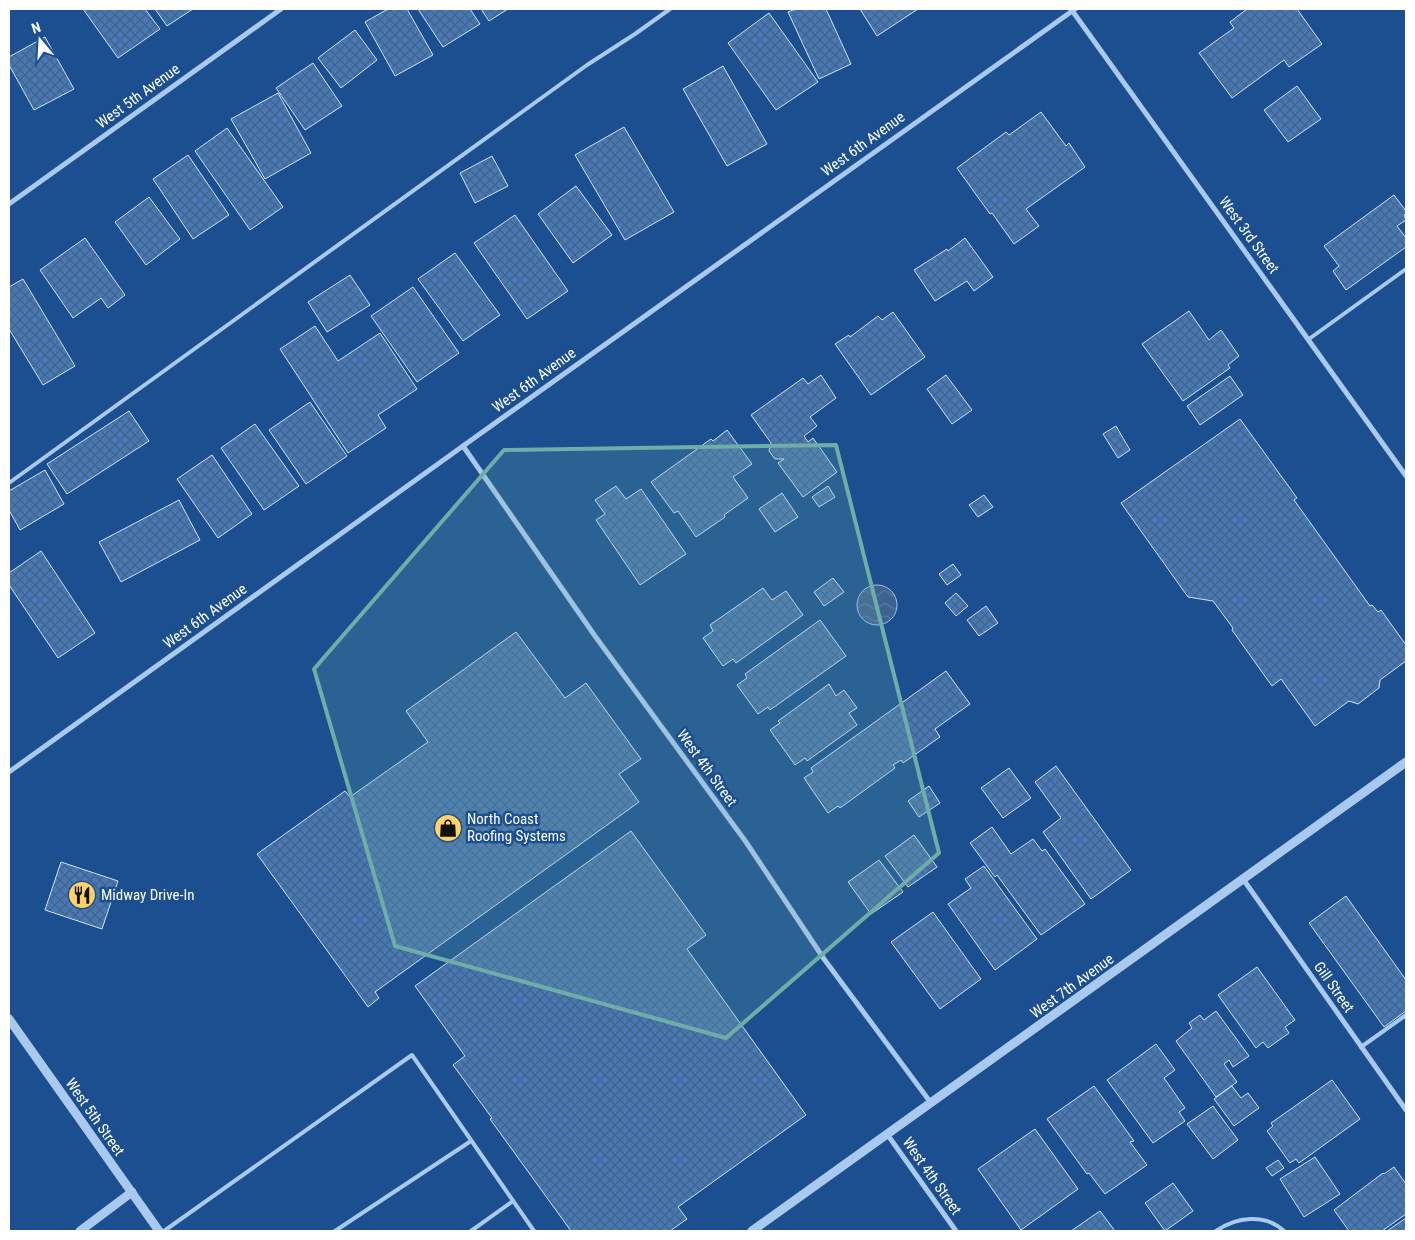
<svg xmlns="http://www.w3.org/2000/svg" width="1415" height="1240" font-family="'Roboto Condensed',sans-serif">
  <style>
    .water { fill: url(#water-waves); stroke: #9cc4f0 }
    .building { fill: url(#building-cross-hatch); stroke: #cfe3fa }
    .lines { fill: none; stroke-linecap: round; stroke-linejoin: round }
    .service { stroke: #a9c9ee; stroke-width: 4 }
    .minor { stroke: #a9c9ee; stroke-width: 5 }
    .tertiary { stroke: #a9c9ee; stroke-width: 9 }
    .marked { fill: #6fada8; fill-opacity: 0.2; stroke: #6fada8; stroke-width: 4; stroke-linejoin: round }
    .labels { text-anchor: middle; stroke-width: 5; stroke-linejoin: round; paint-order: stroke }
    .street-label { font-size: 15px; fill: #fff; stroke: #1b4f8f }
    .poi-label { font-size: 15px; fill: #fff; stroke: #1b4f8f; text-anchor: start }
  </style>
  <defs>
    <pattern id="water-waves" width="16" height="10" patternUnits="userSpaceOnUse" patternTransform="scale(1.25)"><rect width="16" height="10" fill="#3c6290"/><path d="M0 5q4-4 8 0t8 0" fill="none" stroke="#597aa1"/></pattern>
    <pattern id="building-cross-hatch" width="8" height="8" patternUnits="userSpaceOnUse" patternTransform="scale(1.25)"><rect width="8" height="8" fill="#4478b7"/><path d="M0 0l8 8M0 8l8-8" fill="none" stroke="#486282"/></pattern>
  </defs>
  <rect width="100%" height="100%" fill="#1b4f8f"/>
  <!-- water -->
  <circle class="water" cx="877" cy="605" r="20"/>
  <!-- building -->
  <g class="building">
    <path d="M83,9h62l15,20 -42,29z"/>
    <path d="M155,9h38l-26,17z"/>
    <path d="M388,9h19l26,46 -38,21 -30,-54z"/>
    <path d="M418,9h52l10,15 -37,23z"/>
    <path d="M481,9h27l-19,12z"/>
    <path d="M796,9h30l25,55 -32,15 -31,-67z"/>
    <path d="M860,9h58l-41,27z"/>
    <path d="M1247,9h50l25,35 -33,23 -5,-7 -52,38 -33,-45 35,-25 -4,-6z"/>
    <path d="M769,13l49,69 -42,28 -48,-67z"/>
    <path d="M355,30l22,30 -36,28 -23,-30z"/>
    <path d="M45,37l29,52 -40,21 -25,-45v-8z"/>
    <path d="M313,63l29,43 -37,24 -29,-42z"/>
    <path d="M723,66l44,78 -40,22 -44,-77z"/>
    <path d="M1297,86l24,33 -33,23 -24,-32z"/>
    <path d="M278,93l33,60 -46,26 -34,-60z"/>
    <path d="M1041,112l25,34 3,-3 16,24 -59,42 13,17 -25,18 -22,-31 -2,1 -33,-46 49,-36 3,3z"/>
    <path d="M624,127l50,85 -49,28 -50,-85z"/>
    <path d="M227,128l56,79 -33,23 -55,-79z"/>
    <path d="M188,155l41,60 -36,24 -40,-60z"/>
    <path d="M492,156l16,30 -33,17 -15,-30z"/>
    <path d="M576,186l36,49 -39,28 -35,-49z"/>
    <path d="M1394,195l12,16v2l-2,2 2,5 -9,6 9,12v9l-60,43 -13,-19 6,-5 -15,-20z"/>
    <path d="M149,197l31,42 -34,26 -31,-43z"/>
    <path d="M515,215l53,76 -41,28 -53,-76z"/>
    <path d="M85,238l40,57 -17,13 -7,-10 -28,20 -33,-48z"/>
    <path d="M965,238l28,39 -19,14 -7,-10 -32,20 -21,-31 33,-21 1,2z"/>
    <path d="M455,253l45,62 -37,26 -45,-62z"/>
    <path d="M350,275l20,30 -43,27 -19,-30z"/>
    <path d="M23,279l52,87 -32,19 -34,-56v-42z"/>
    <path d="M413,287l46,66 -42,29 -46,-66z"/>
    <path d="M1189,311l20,29 12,-10 18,26 -11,9 2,3 -47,33 -41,-57z"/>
    <path d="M893,312l32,45 -54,38 -36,-51 14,-9 1,2 28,-21 4,4z"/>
    <path d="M315,326l23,35 42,-28 37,56 -39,26 8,13 -38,25 -68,-104z"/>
    <path d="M821,375l15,23 -26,19 7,9 -13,10 4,6 5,-4 24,34 -34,25 -25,-34 6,-4h-9l-6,-8 2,-8 -20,-28 52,-37 5,6z"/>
    <path d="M946,375l26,35 -20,14 -25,-35z"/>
    <path d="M1230,376l13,19 -43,30 -13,-19z"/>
    <path d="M310,402l37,54 -41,28 -37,-54z"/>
    <path d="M129,411l20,30 -82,53 -20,-30z"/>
    <path d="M1240,419l57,79 -3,2 76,106 2,-1 6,7 3,-2 25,35v16l-26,19 -1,8 -21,16 -9,-3 -34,25 -34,-47 -9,7 -40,-56 1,-2 -20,-27 -25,-4 -67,-94z"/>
    <path d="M255,424l44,62 -35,24 -43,-62z"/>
    <path d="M1116,426l14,24 -12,8 -15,-24z"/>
    <path d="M727,430l25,34 -19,13 15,21 -24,17 1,2 -29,20 -18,-26 -4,2 -23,-31 60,-43 2,2z"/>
    <path d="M212,455l40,59 -34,24 -41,-59z"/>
    <path d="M45,470l19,34 -44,26 -11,-20v-19z"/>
    <path d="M616,486l10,13 15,-10 45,65 -46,31 -44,-65 9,-6 -10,-14z"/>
    <path d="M828,486l7,11 -16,10 -7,-10z"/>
    <path d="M782,493l16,24 -23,15 -16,-23z"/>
    <path d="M984,495l9,12 -15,10 -9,-12z"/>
    <path d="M179,500l21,40 -79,42 -22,-40z"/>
    <path d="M41,551l54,82 -37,25 -49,-73v-12z"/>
    <path d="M953,564l8,11 -14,10 -8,-11z"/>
    <path d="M833,578l11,14 -20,14 -10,-14z"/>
    <path d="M763,588l9,12 14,-9 17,24 -67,48 -3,-4 -10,7 -20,-28 10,-7 -3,-6z"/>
    <path d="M956,593l12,13 -12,10 -11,-13z"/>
    <path d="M986,606l12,17 -19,13 -12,-16z"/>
    <path d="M820,620l26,36 -76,54 -2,-3 -10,7 -21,-29 10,-7 -2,-4z"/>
    <path d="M516,632l49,66 21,-15 55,76 -22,15 20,28 -264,190 4,6 -11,9 -111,-153 88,-63 5,6 78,-55 -22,-31z"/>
    <path d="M946,671l24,33 -35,25 5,8 -37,26 -2,-3 -8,5 2,3 -55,40 -2,-2 -10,7 -24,-35 9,-6 -2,-4z"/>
    <path d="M829,684l7,12 8,-6 13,18 -8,5 8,12 -50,36 -2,-3 -10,7 -25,-35 10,-7 -2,-2z"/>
    <path d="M1056,766l75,104 -40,29 -48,-67 18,-14 -26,-36z"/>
    <path d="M1009,768l22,30 -28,20 -22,-30z"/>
    <path d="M929,786l11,17 -21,14 -11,-16z"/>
    <path d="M992,827l19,27 22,-15 9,12 3,-2 40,55 -44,31 -44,-60 -2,2 -25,-34z"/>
    <path d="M631,831l75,104 -19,14 119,166 -128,92 9,12 -17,12h-99l-81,-112 2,-1 -39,-53 12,-9 -50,-70z"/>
    <path d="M914,835l23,32 -29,20 -23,-31z"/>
    <path d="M879,860l24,32 -32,22 -23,-32z"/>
    <path d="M61,862l57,19 -16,48 -57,-19z"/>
    <path d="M984,866l53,73 -42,31 -47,-66 23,-16 -6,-9z"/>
    <path d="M1346,896l60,84v31l-22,16 -75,-104z"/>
    <path d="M933,912l48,67 -41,30 -49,-67z"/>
    <path d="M1257,967l38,53 -10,7 4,6 -21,15 -5,-6 -7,6 -38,-53z"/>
    <path d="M1216,1011l33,45 -16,11 -4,-7 -5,4 13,18 -21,15 -40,-56 16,-13 -3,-5 11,-8 4,5z"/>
    <path d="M1156,1044l19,26 -11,8 21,30 -6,4 6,9 -32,22 -46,-63z"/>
    <path d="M1332,1080l28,39 -61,44 -3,-4 -6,4 -23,-32 6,-5 -2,-3z"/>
    <path d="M1094,1086l40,55 -4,1 17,23 -42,29 -16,-21 -2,1 -40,-55z"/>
    <path d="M1232,1086l9,12 7,-5 11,15 -25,18 -20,-27z"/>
    <path d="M1213,1106l25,34 -25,19 -26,-35z"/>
    <path d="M1035,1129l43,60 -57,41 -43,-61z"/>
    <path d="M1315,1157l25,37 -36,23 -24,-38z"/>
    <path d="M1278,1160l6,8 -12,8 -6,-8z"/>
    <path d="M1394,1167l12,17v30l-24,17h-33l-15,-21 49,-37 1,1z"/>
    <path d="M1173,1183l20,28 -28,20 -20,-28z"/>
    <path d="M1100,1211l15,20h-44z"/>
    <path d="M1406,1218v13h-19z"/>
  </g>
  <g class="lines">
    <!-- service -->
    <g class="service">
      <path d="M1309,339l97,-70"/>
      <path d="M9,483l578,-418 48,-31 35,-25"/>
      <path d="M1361,1047l45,-32"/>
      <path d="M164,1231l248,-176 122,176"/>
      <path d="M335,1231l136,-90"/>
      <path d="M471,1231l42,-30"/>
      <path d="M1216,1231c20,-14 49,-18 68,0"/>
    </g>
    <!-- minor -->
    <g class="minor">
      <path d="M1071,9l335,467"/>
      <path d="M9,204l272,-195"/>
      <path d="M463,446l132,190 151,206 78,117 107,144"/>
      <path d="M9,772l454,-326 612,-437"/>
      <path d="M1243,879l163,231"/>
      <path d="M887,1134l69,97"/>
    </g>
    <!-- tertiary -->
    <g class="tertiary">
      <path d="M9,1019l150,212"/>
      <path d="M80,1231l52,-39"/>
      <path d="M752,1231l654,-469"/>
    </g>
  </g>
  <!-- marked area -->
  <path class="marked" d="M836,445l103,408 -213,185 -331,-92 -81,-277 190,-219z"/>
  <!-- icons -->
  <defs>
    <g id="shop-disc" transform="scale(1.4375)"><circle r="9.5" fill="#ffd166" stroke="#1b4f8f"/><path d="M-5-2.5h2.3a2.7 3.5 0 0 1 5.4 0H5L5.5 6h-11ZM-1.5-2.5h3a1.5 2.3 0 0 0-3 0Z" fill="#111"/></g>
    <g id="restaurant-disc" transform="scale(1.4375)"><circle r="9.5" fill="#ffd166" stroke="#1b4f8f"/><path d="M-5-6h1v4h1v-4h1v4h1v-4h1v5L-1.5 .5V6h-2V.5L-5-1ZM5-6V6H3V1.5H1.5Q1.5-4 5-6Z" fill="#111"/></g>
  </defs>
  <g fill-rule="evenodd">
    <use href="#shop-disc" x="448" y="828"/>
    <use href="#restaurant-disc" x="82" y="895"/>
  </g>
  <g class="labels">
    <!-- street labels -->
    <g class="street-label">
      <text transform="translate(138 96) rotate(-36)" y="5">West 5th Avenue</text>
      <text transform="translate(863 144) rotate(-36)" y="5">West 6th Avenue</text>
      <text transform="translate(1249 235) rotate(54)" y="5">West 3rd Street</text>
      <text transform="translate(534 380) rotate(-36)" y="5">West 6th Avenue</text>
      <text transform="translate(205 616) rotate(-36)" y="5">West 6th Avenue</text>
      <text transform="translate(707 768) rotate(54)" y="5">West 4th Street</text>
      <text transform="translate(1072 986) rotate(-36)" y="5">West 7th Avenue</text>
      <text transform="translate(1334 987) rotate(55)" y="5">Gill Street</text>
      <text transform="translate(95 1117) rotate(55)" y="5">West 5th Street</text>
      <text transform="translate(932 1176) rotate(55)" y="5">West 4th Street</text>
    </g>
    <!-- poi labels -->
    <g class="poi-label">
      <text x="467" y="824">North Coast<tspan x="467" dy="17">Roofing Systems</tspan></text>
      <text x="101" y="900">Midway Drive-In</text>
    </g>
  </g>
  <!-- border -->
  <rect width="1415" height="1240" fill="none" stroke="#ffffff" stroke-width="20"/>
  <!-- north arrow -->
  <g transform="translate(40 40) rotate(342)" stroke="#1b4f8f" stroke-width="4" paint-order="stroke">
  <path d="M0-4L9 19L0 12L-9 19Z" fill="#ffffff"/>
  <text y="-8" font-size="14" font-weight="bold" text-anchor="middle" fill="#ffffff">N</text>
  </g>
</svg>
